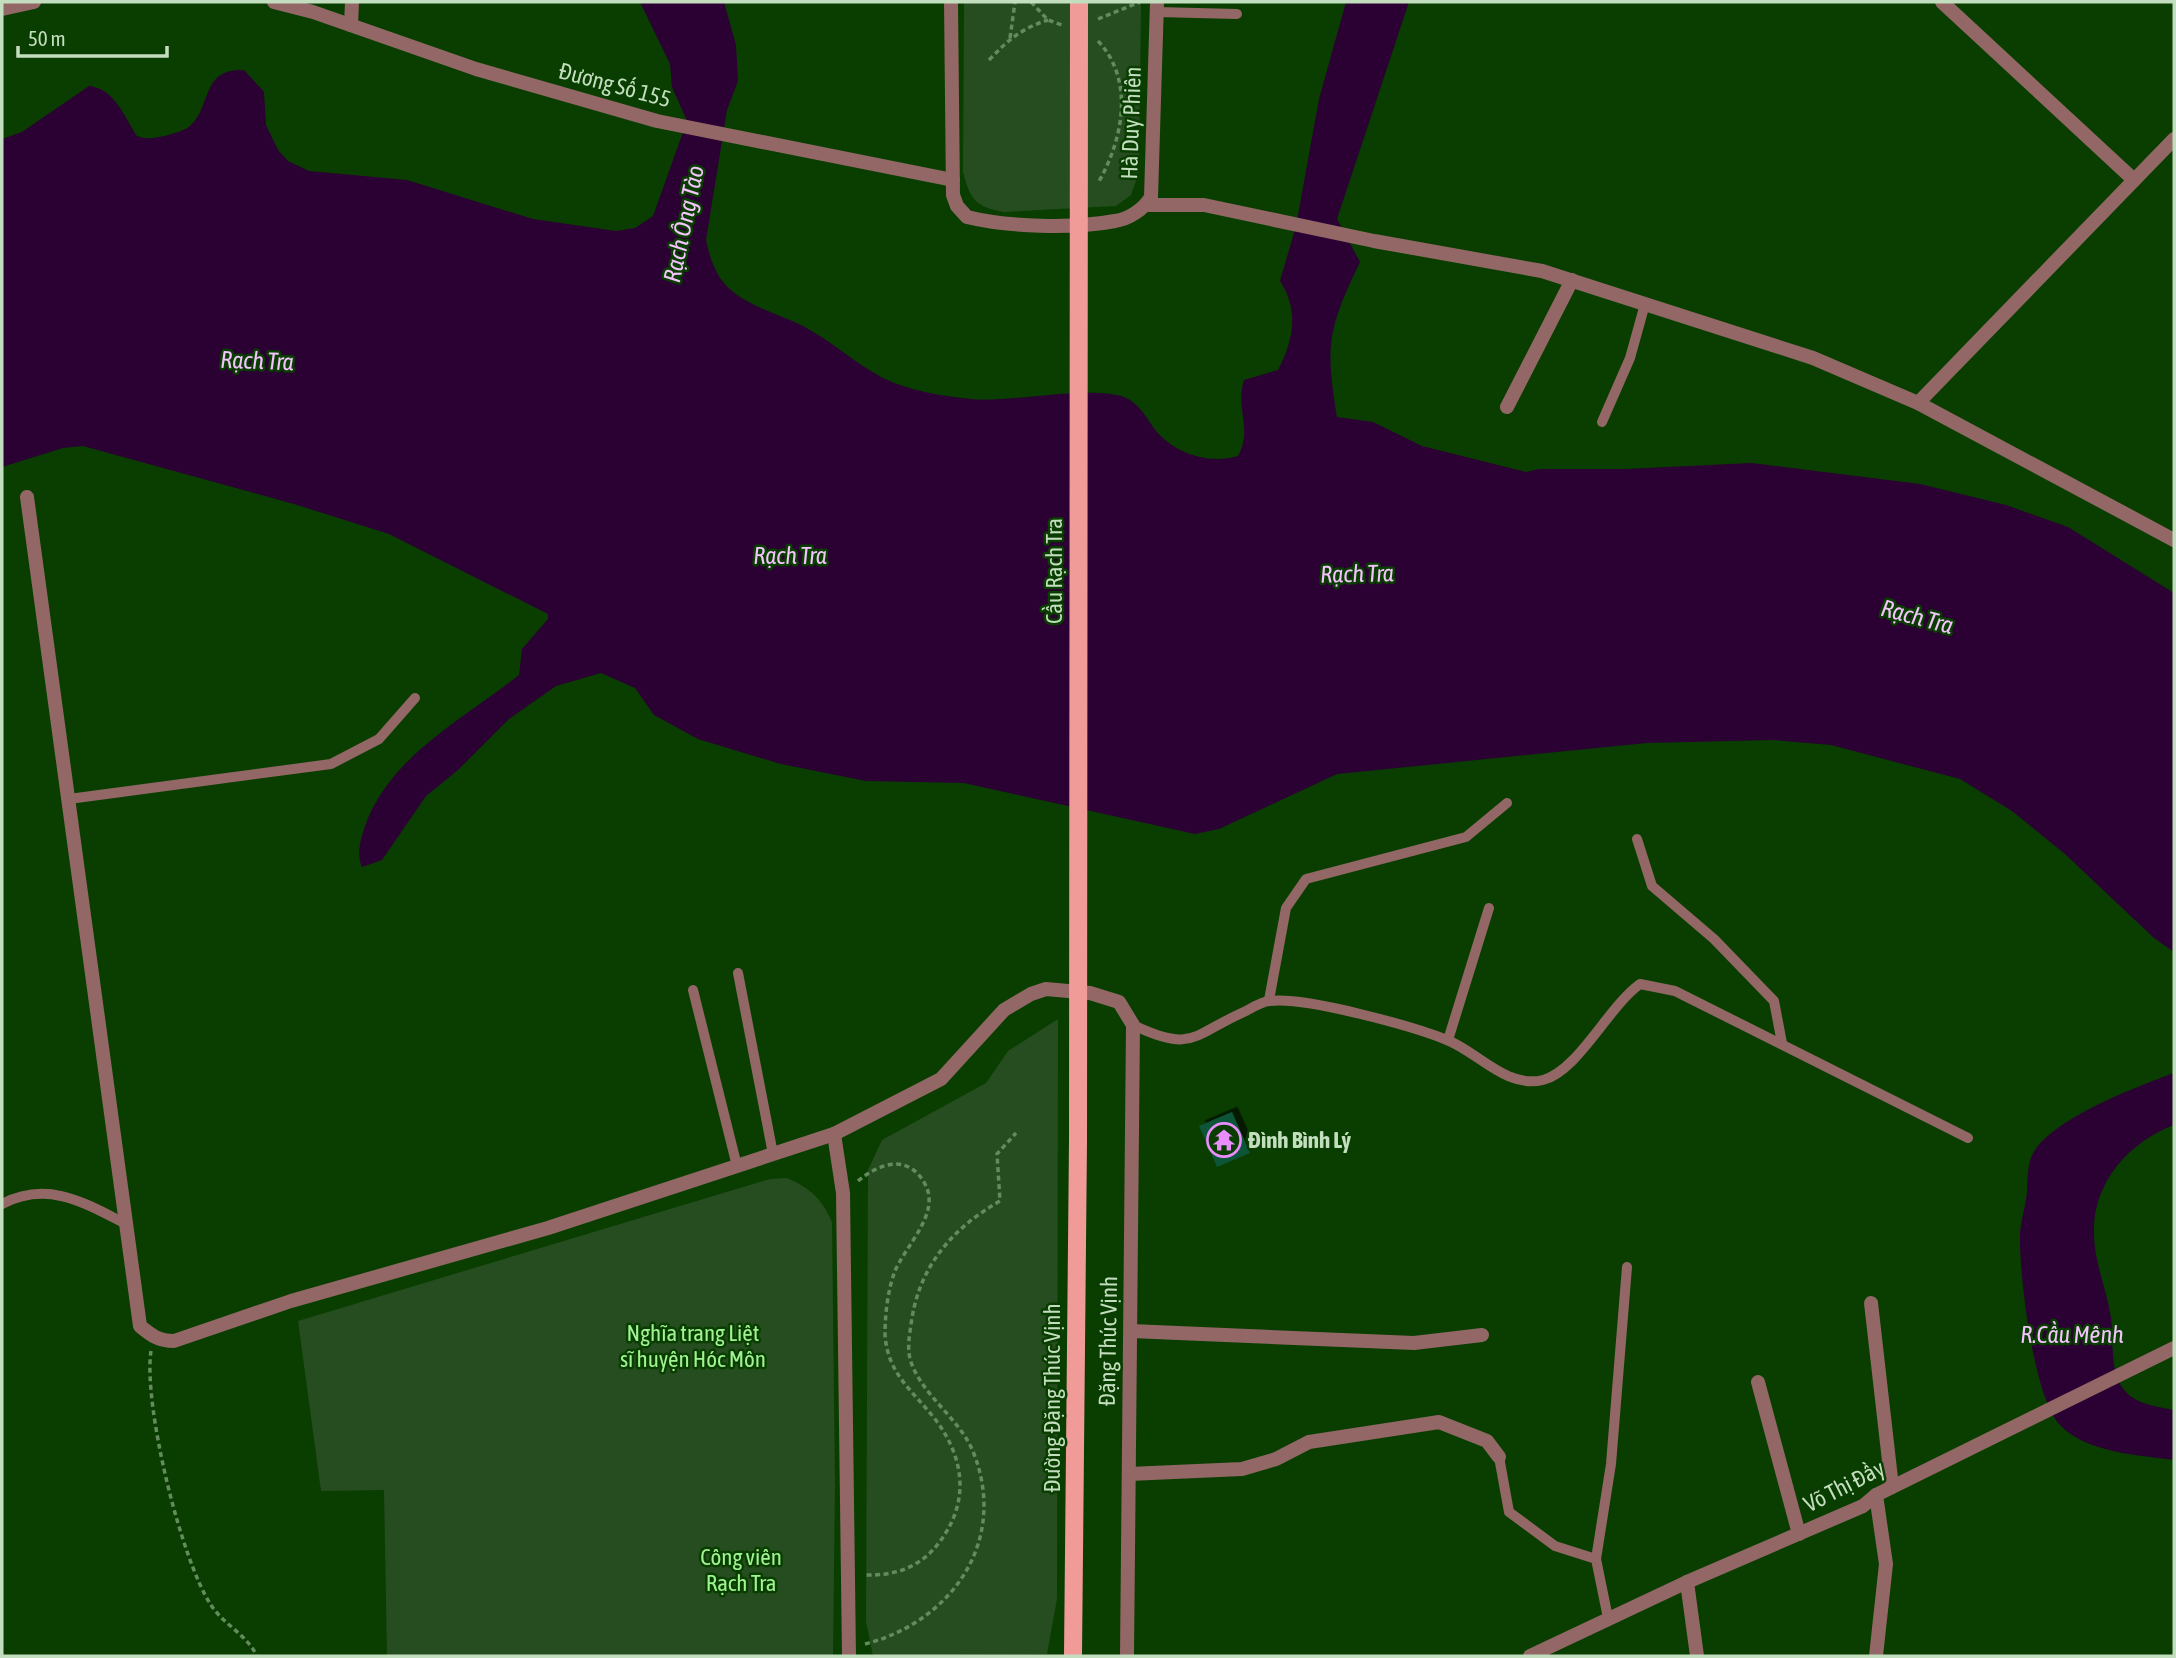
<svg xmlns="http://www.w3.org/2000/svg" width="2176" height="1658" font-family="'Asap Condensed',sans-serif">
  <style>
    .green { fill: #264d1f }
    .water { fill: #2b0133 }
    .building { fill: #0d5438; filter: url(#shadow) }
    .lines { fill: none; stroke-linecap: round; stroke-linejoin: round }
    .path { stroke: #638b5c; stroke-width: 3.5; stroke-dasharray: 5 3.5; stroke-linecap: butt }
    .service { stroke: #926766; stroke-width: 10 }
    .minor { stroke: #926766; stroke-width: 14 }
    .tertiary { stroke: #926766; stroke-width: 14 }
    .primary { stroke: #f19b99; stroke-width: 18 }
    .primary-bridge { stroke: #f19b99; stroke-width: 18 }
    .labels { text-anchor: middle; stroke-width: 5; stroke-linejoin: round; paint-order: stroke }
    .street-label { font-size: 23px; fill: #c3debe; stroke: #093e00 }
    .poi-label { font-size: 23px; font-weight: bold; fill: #c3debe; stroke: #093e00; text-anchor: start }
    .park-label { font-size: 23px; fill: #a0f392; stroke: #093e00 }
    .water-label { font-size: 24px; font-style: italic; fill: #f4c4fd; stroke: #093e00 }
  </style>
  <defs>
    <filter id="shadow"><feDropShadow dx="5.5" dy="-5.5" stdDeviation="0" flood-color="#0009"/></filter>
  </defs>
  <rect width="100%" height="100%" fill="#093e00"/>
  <!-- green -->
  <g class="green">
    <path d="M964,2h177l-2,170 -8,23 -15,11 -112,6c-29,-5 -34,-13 -41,-40z"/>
    <path d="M1058,1019l-1,580 -10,55 -174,2 -7,-35 2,-451 14,-30 104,-57 22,-32z"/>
    <path d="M787,1178c23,10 35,21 45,44l3,260 -2,174h-446l-3,-166 -63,1 -23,-170 472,-142z"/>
  </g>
  <!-- water -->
  <g class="water">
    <path d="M640,2h84l12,43 2,36 -11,29 -21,130c4,19 10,38 26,51 19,16 49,24 71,35 28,15 52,37 80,52 26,13 59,18 88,21 40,4 118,-14 153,-2 13,5 22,19 29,30 19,26 55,38 85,29 15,-28 -3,-46 6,-76l34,-10c16,-31 21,-60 2,-89l16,-55 23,-127 27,-97h63l-72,217 23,43c-32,67 -35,82 -23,155l36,5 49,24 104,26 13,-3h87l125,-6 169,21 86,21 62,22 106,66v359l-20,-14 -89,-84 -53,-43 -52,-32 -129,-34 -58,-5 -126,3 -310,31 -118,55 -24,5 -231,-51 -98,-2 -85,-17 -83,-25 -44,-24 -19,-27 -34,-15 -45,13 -47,33 -51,51 -32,26 -44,64 -20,7c-6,-13 -1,-28 3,-41 25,-70 98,-107 154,-151l3,-26 26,-30v-5l-159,-80 -95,-30 -211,-58 -20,2 -61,19v-328l20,-7 67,-46c25,2 35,30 48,50 9,4 18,2 27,0 8,-2 20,-5 26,-10 22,-20 11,-58 54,-56l20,22 2,33 12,25 10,11 21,10 98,9 126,39 83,12 19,-3 18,-12 34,-95 -15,-34 -2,-23z"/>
    <path d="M2174,1073v52c-45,17 -82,58 -80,109 0,28 13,56 17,84 3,21 -2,56 14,73 11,13 33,16 49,19v50c-36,-5 -88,-7 -115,-36 -26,-30 -40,-150 -39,-191 1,-14 6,-28 7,-42 1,-14 0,-30 8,-41 24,-34 101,-63 139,-77z"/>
  </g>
  <!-- building -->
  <path class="building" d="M1232,1112l18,41 -33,14 -18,-41z"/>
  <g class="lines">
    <!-- path -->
    <g class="path">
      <path d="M1031,2l17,18 14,5"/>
      <path d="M1098,19l42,-17"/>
      <path d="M1010,38l5,-36"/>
      <path d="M1098,41c37,39 25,99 0,142"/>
      <path d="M989,60c19,-20 33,-32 59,-40"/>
      <path d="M858,1181c22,-18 50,-28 67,3 16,29 -19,61 -30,87 -7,18 -10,43 -10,63 2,39 27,56 50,85 29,38 35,81 6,121 -20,28 -46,36 -78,35"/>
      <path d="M151,1351c-8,53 30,209 60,254 12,19 36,30 46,51"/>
      <path d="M865,1644c86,-22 143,-102 109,-190 -13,-35 -51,-57 -63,-92 -4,-11 -2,-25 0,-37 7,-57 40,-96 89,-124l-3,-47 19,-21"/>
    </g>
    <!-- service -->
    <g class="service">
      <path d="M1157,12l80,2"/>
      <path d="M1602,422l28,-64 15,-54"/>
      <path d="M69,799l262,-35 48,-25 36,-41"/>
      <path d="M1637,839l15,47 62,53 60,62 8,42"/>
      <path d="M738,973l35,181"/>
      <path d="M693,990l44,176"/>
      <path d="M1269,1000l17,-92 20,-29 160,-42 41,-34"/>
      <path d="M1133,1025c61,29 60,9 113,-14 7,-4 17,-10 24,-10 37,-4 142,25 177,39 31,12 59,49 96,40 35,-9 65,-73 97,-96l35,7 293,147"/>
      <path d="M1448,1040l41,-132"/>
      <path d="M2,1204c46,-24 83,-1 124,20"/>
      <path d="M1499,1457l10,55 46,34 41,13 12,59"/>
      <path d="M1596,1559l15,-95 16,-197"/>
    </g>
    <!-- minor -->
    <g class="minor">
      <path d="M274,2l39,10 163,57 181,52 296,59"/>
      <path d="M951,2l2,193 4,11 10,11c41,10 106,12 148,4 14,-2 29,-12 36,-24l6,-195"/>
      <path d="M1942,2l192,178"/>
      <path d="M2,9l32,-7"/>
      <path d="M351,25l1,-23"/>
      <path d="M1146,205h58l170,36 168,30 271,87 105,45 256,137"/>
      <path d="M1918,403l256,-264"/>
      <path d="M1507,407l65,-127"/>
      <path d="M27,497l113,829c12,10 19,15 34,15l117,-40 257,-73 286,-94"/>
      <path d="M1871,1303l21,184"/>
      <path d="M1131,1331l283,12 68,-8"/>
      <path d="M1758,1382l41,152"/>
      <path d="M1129,1474l113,-5 34,-10 33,-17 130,-20 48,19 12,16"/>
      <path d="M1687,1582l10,74"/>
      <path d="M849,1656l-6,-463 -9,-59 107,-55 63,-69 27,-16 15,-5 44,4 29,9 14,23 -6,631"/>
      <path d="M1876,1656l10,-92 -10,-69"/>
    </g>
    <!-- tertiary -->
    <path class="tertiary" d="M1530,1656l157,-74 176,-76 13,-11 298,-147"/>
    <!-- primary -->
    <path class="primary" d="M1073,1656l5,-515"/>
    <!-- primary-bridge -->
    <path class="primary-bridge" d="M1078,1141l1,-1139"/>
  </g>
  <!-- icons -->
  <defs>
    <g id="temple-ring" transform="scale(1.75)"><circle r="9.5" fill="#093e00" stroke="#ea8dfc" stroke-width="1.5"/><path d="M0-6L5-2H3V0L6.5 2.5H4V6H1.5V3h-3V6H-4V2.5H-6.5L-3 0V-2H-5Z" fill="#ea8dfc"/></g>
  </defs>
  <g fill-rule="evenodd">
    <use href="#temple-ring" x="1224" y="1140"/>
  </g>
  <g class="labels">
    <!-- street labels -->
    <g class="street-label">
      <text transform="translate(615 85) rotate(15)" y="8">Đương Số 155</text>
      <text transform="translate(1131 123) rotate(-88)" y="8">Hà Duy Phiên</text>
      <text transform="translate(1054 571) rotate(-90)" y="8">Cầu Rạch Tra</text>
      <text transform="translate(1108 1341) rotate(-89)" y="8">Đặng Thúc Vịnh</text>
      <text transform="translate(1052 1398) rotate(-90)" y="8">Đường Đặng Thúc Vịnh</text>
      <text transform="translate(1844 1486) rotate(-27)" y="8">Võ Thị Đầy</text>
    </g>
    <!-- poi labels -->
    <g class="poi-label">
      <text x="1248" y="1148">Đình Bình Lý</text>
    </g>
    <!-- park labels -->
    <g class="park-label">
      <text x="693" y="1341">Nghĩa trang Liệt<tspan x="693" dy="26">sĩ huyện Hóc Môn</tspan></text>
      <text x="741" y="1565">Công viên<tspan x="741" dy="26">Rạch Tra</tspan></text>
    </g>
    <!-- water labels -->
    <g class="water-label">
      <text transform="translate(684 224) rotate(-78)" y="8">Rạch Ông Tào</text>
      <text transform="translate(257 361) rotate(2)" y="8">Rạch Tra</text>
      <text x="790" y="564">Rạch Tra</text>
      <text transform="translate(1357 574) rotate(-1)" y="8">Rạch Tra</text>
      <text transform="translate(1917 617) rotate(15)" y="8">Rạch Tra</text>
      <text x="2072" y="1343">R.Cầu Mênh</text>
    </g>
  </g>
  <!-- border -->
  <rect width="2176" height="1658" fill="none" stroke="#c3debe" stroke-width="7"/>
  <!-- scale -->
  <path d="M18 46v10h149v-10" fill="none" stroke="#c3debe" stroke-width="3.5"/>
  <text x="28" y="46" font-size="21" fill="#c3debe" stroke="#093e00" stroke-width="5" paint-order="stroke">50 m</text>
</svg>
